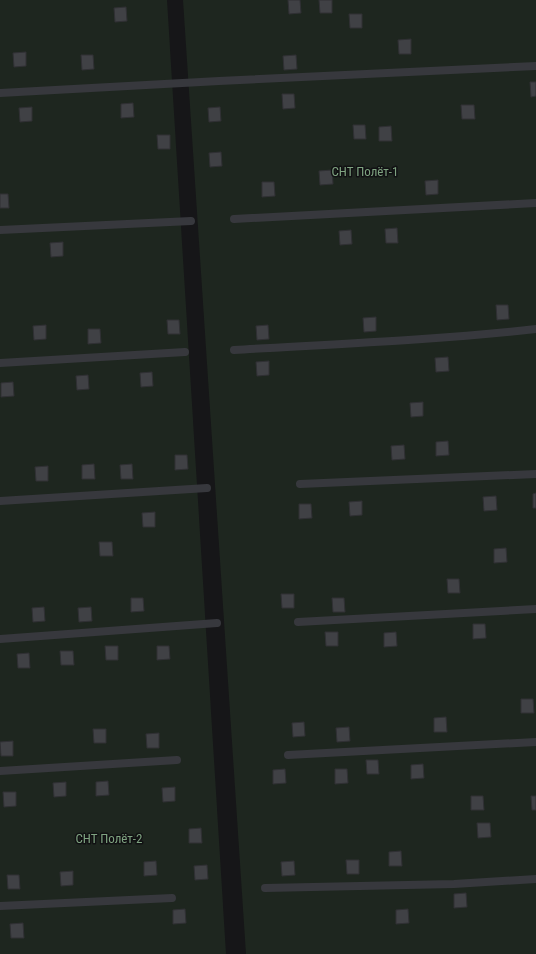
<svg xmlns="http://www.w3.org/2000/svg" width="536" height="954" font-family="'Roboto Condensed',sans-serif">
  <style>
    .green { fill: #1e261f }
    .building { fill: #404145; stroke: #303034 }
    .lines { fill: none; stroke-linecap: round; stroke-linejoin: round }
    .lane { stroke: #37383d; stroke-width: 8 }
    .labels { text-anchor: middle; stroke-width: 3; stroke-linejoin: round; paint-order: stroke }
    .park-label { font-size: 13px; fill: #7fa381; stroke: #111113 }
  </style>
  <rect width="100%" height="100%" fill="#161618"/>
  <!-- green -->
  <g class="green">
    <path d="M0,0h167l59,954h-226z"/>
    <path d="M183,0h353v954h-290z"/>
  </g>
  <!-- building -->
  <g class="building">
    <path d="M288,0h12l1,13 -12,1z"/>
    <path d="M319,0h13v13h-12z"/>
    <path d="M126,7l1,14 -12,1 -1,-14z"/>
    <path d="M349,14h13v14h-12z"/>
    <path d="M411,39v15h-12l-1,-14z"/>
    <path d="M26,52v14l-12,1 -1,-14z"/>
    <path d="M81,55h12l1,14 -12,1z"/>
    <path d="M296,55l1,14 -13,1 -1,-14z"/>
    <path d="M530,82h6v14l-5,1z"/>
    <path d="M282,94h12l1,14 -12,1z"/>
    <path d="M133,103l1,14 -13,1v-14z"/>
    <path d="M461,105h13l1,14h-13z"/>
    <path d="M32,107v14l-12,1 -1,-14z"/>
    <path d="M220,107l1,14 -12,1 -1,-14z"/>
    <path d="M353,125h12l1,14h-12z"/>
    <path d="M391,126l1,15h-13v-14z"/>
    <path d="M157,135h13v14h-12z"/>
    <path d="M221,152l1,14 -12,1 -1,-14z"/>
    <path d="M332,170l1,14 -13,1 -1,-14z"/>
    <path d="M438,180v14l-12,1 -1,-14z"/>
    <path d="M262,182h12l1,14 -13,1z"/>
    <path d="M0,194h8l1,14h-9z"/>
    <path d="M397,228l1,15h-12l-1,-14z"/>
    <path d="M351,230l1,14 -12,1 -1,-14z"/>
    <path d="M63,242v14l-12,1 -1,-14z"/>
    <path d="M496,305h12l1,14 -12,1z"/>
    <path d="M376,317v14l-12,1 -1,-14z"/>
    <path d="M167,320h12l1,14h-12z"/>
    <path d="M46,325v14l-12,1 -1,-14z"/>
    <path d="M268,325l1,14 -12,1 -1,-14z"/>
    <path d="M88,329h12l1,14 -13,1z"/>
    <path d="M448,357l1,14 -13,1 -1,-14z"/>
    <path d="M269,361v14l-12,1 -1,-14z"/>
    <path d="M152,372l1,14 -12,1 -1,-14z"/>
    <path d="M88,375l1,14 -12,1 -1,-14z"/>
    <path d="M13,382l1,14 -13,1v-14z"/>
    <path d="M423,402v14l-12,1 -1,-14z"/>
    <path d="M448,441l1,14 -13,1v-14z"/>
    <path d="M404,445l1,14 -13,1 -1,-14z"/>
    <path d="M175,455h12l1,14 -13,1z"/>
    <path d="M94,464l1,15h-13v-14z"/>
    <path d="M132,464l1,15h-12l-1,-14z"/>
    <path d="M48,466v15h-12l-1,-14z"/>
    <path d="M536,493v15h-3v-14z"/>
    <path d="M496,496l1,14 -13,1 -1,-14z"/>
    <path d="M362,501v14l-12,1 -1,-14z"/>
    <path d="M299,504h12l1,14 -13,1z"/>
    <path d="M155,512v15h-12l-1,-14z"/>
    <path d="M99,542h13l1,14h-13z"/>
    <path d="M506,548l1,14 -13,1v-14z"/>
    <path d="M447,579h12l1,14h-12z"/>
    <path d="M281,594h13v14h-12z"/>
    <path d="M131,598h12l1,13 -13,1z"/>
    <path d="M332,598h12l1,14h-12z"/>
    <path d="M44,607l1,14 -12,1 -1,-14z"/>
    <path d="M91,607l1,14 -13,1 -1,-14z"/>
    <path d="M473,624h12l1,14 -13,1z"/>
    <path d="M325,632h13v14h-12z"/>
    <path d="M396,632l1,14 -13,1v-14z"/>
    <path d="M105,646h13v14h-12z"/>
    <path d="M157,646h12l1,13 -13,1z"/>
    <path d="M60,651h13l1,14h-13z"/>
    <path d="M29,653l1,15h-12l-1,-14z"/>
    <path d="M521,699h12l1,14h-13z"/>
    <path d="M446,717l1,15h-13v-14z"/>
    <path d="M304,722l1,14 -12,1 -1,-14z"/>
    <path d="M349,727l1,14 -13,1 -1,-14z"/>
    <path d="M93,729h13v14h-12z"/>
    <path d="M159,733v15h-12l-1,-14z"/>
    <path d="M13,741v15h-12l-1,-14z"/>
    <path d="M366,760h12l1,14h-12z"/>
    <path d="M423,764l1,14 -13,1v-14z"/>
    <path d="M285,769l1,14 -13,1v-14z"/>
    <path d="M335,769h12l1,14 -13,1z"/>
    <path d="M108,781l1,14 -13,1v-14z"/>
    <path d="M66,782v14l-12,1 -1,-14z"/>
    <path d="M175,787v14l-12,1 -1,-14z"/>
    <path d="M3,792h13v14l-12,1z"/>
    <path d="M471,796h12l1,14h-13z"/>
    <path d="M531,796h5v14h-4z"/>
    <path d="M477,823h13l1,14 -13,1z"/>
    <path d="M201,828l1,15h-13v-14z"/>
    <path d="M401,851l1,15h-13v-14z"/>
    <path d="M346,860h13v14h-12z"/>
    <path d="M156,861l1,14 -13,1v-14z"/>
    <path d="M294,861l1,14 -13,1 -1,-14z"/>
    <path d="M207,865l1,14 -13,1 -1,-14z"/>
    <path d="M73,871v14l-12,1 -1,-14z"/>
    <path d="M7,875h12l1,14h-12z"/>
    <path d="M466,893l1,14 -13,1v-14z"/>
    <path d="M185,909l1,14 -13,1v-14z"/>
    <path d="M408,909l1,14 -13,1v-14z"/>
    <path d="M23,923l1,15h-13l-1,-14z"/>
  </g>
  <g class="lines">
    <!-- lane -->
    <g class="lane">
      <path d="M0,93l219,-12 317,-15"/>
      <path d="M234,219l302,-16"/>
      <path d="M0,230l191,-9"/>
      <path d="M234,350c101,-6 202,-10 302,-21"/>
      <path d="M0,363l185,-11"/>
      <path d="M300,484l236,-10"/>
      <path d="M0,501l207,-13"/>
      <path d="M298,622l238,-13"/>
      <path d="M0,639l217,-16"/>
      <path d="M288,755l248,-13"/>
      <path d="M0,771l177,-11"/>
      <path d="M265,888l189,-4 82,-5"/>
      <path d="M0,906l172,-8"/>
    </g>
  </g>
  <g class="labels">
    <!-- park labels -->
    <g class="park-label">
      <text x="365" y="176">СНТ Полёт-1</text>
      <text x="109" y="843">СНТ Полёт-2</text>
    </g>
  </g>
</svg>
